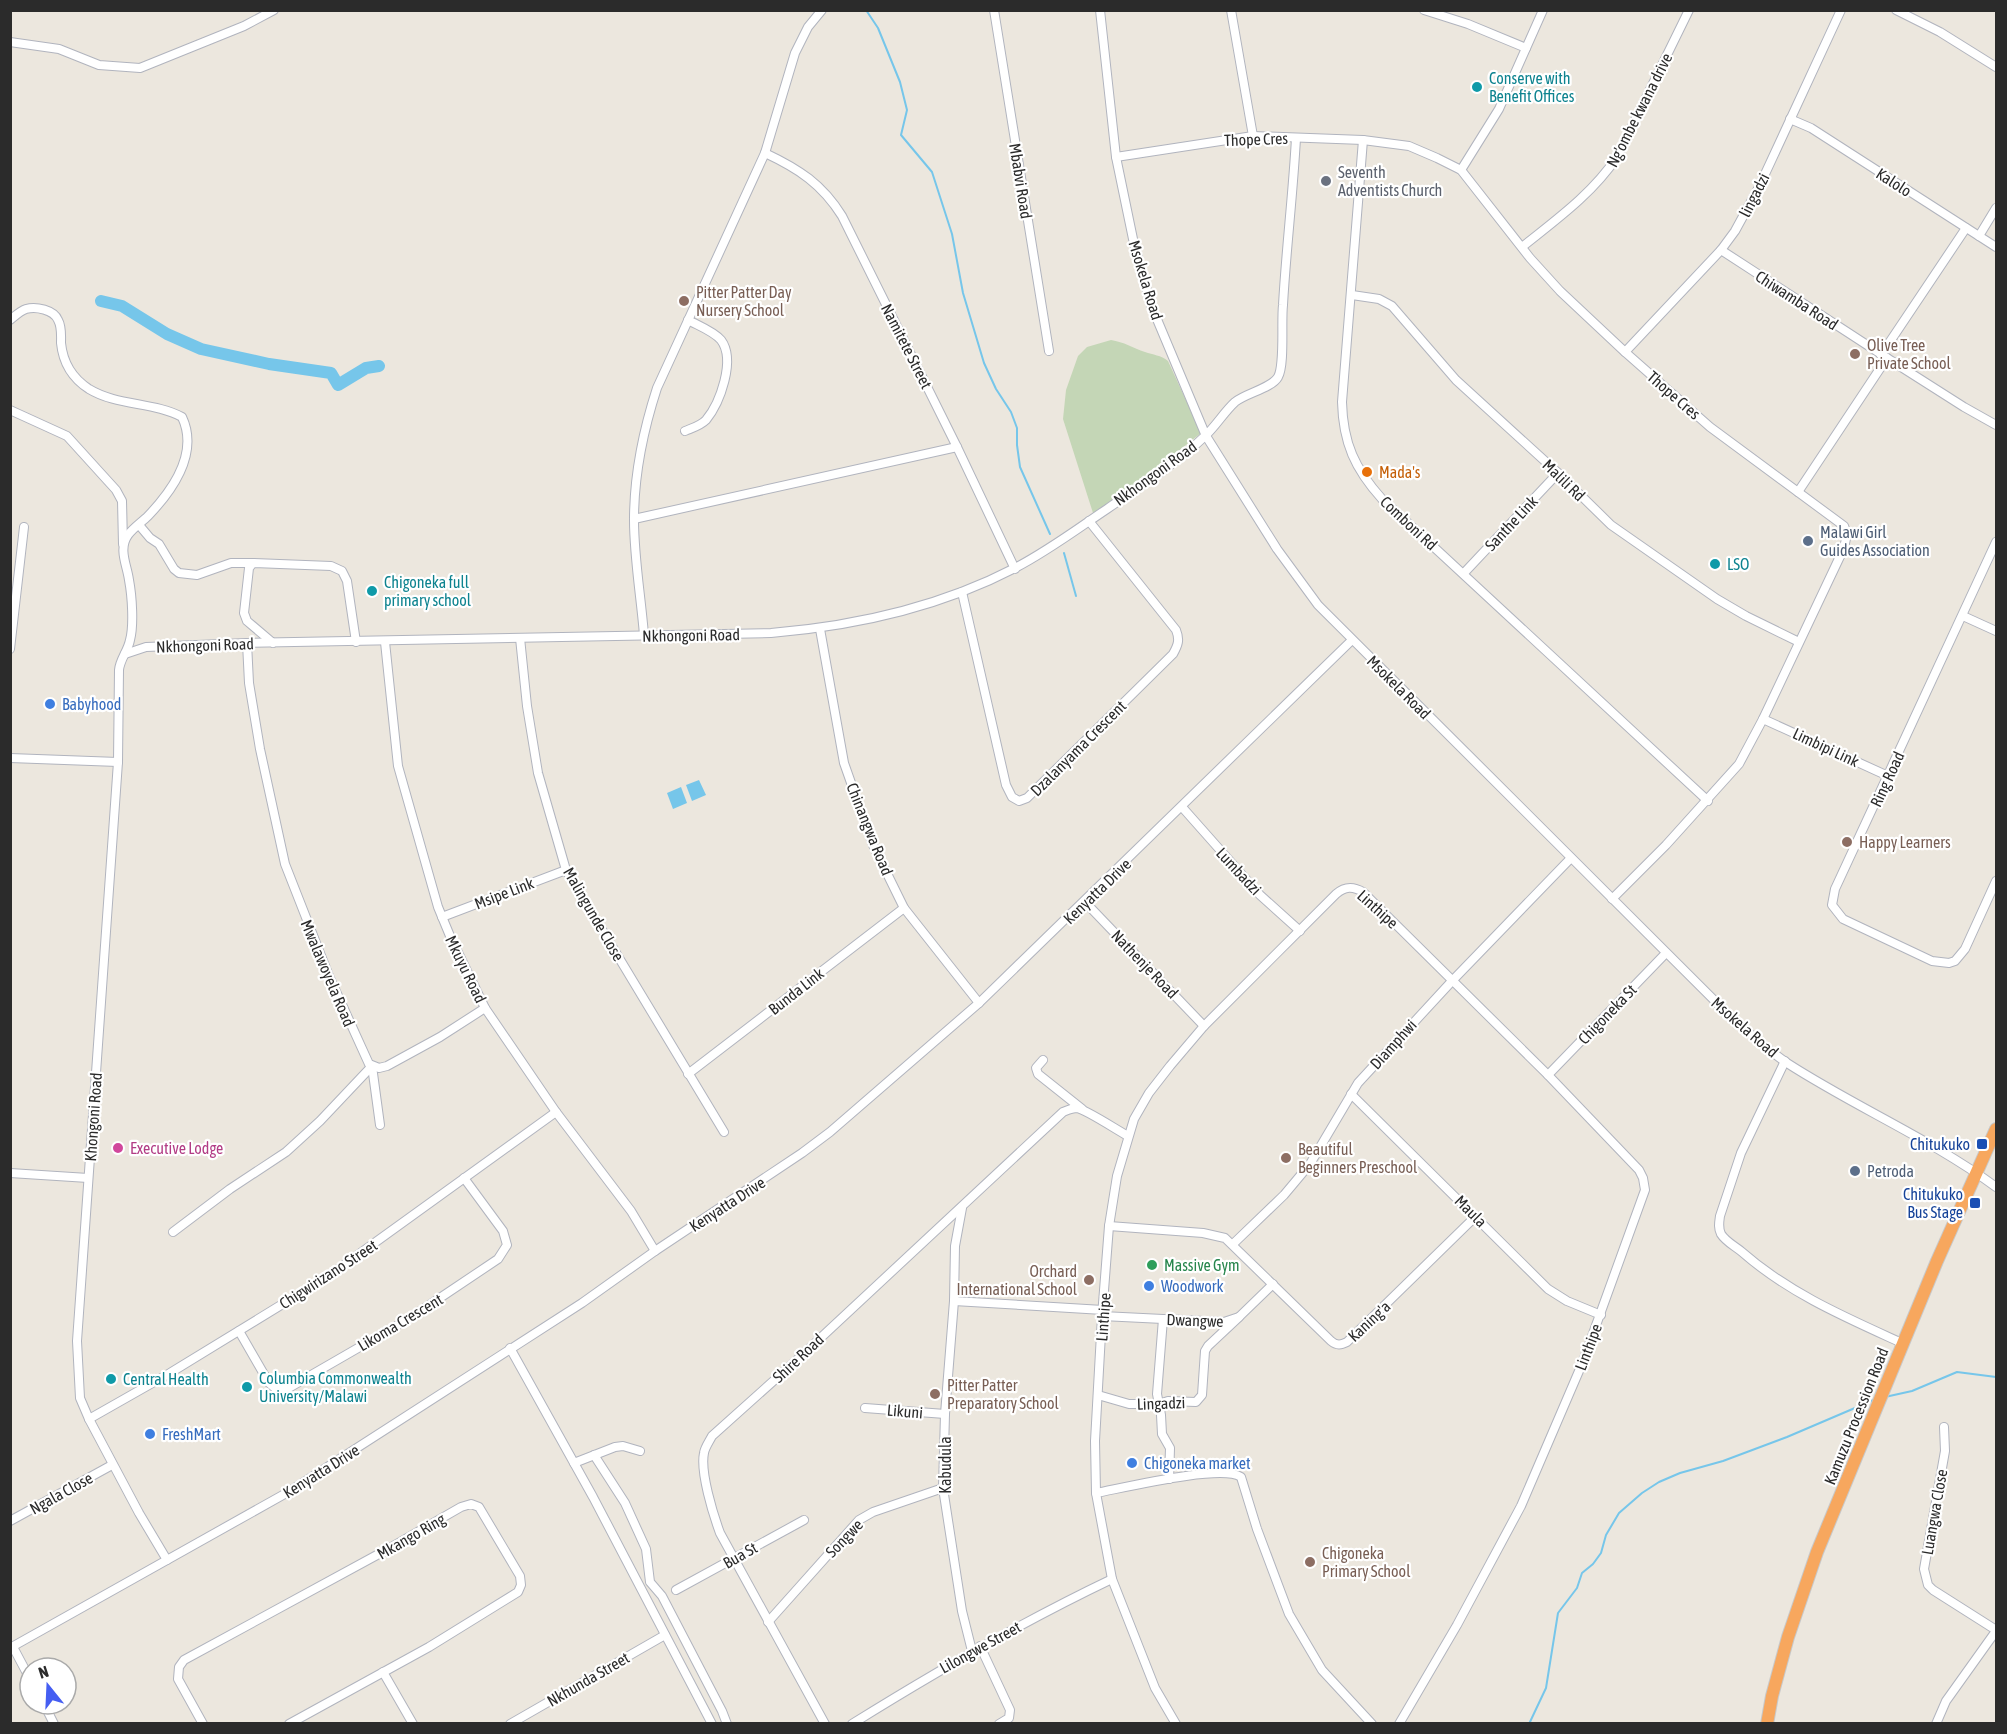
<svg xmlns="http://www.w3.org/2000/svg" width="2007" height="1734" font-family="'Asap Condensed',sans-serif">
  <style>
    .cemetery { fill: #c4d6b6 }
    .water { fill: #76c6ea }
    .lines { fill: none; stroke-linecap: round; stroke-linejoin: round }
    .stream { stroke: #76c6ea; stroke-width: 2 }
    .river { stroke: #76c6ea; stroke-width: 12 }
    .minor-casing { stroke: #b1b4be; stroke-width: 10 }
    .highway-casing { stroke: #c8c8c8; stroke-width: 14 }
    .minor { stroke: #fff; stroke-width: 8 }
    .highway { stroke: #f7a75e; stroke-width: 12 }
    .culture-dot { fill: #0f9aa8; stroke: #fff; stroke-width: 2 }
    .worship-dot { fill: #6b7280; stroke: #fff; stroke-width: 2 }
    .education-dot { fill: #8d6e63; stroke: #fff; stroke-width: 2 }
    .food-dot { fill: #e8710a; stroke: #fff; stroke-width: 2 }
    .service-dot { fill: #5c6f8a; stroke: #fff; stroke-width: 2 }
    .shop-dot { fill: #3f7fe0; stroke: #fff; stroke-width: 2 }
    .transit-dot { fill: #1a4fb4; stroke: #fff; stroke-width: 2 }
    .hotel-dot { fill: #d1479c; stroke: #fff; stroke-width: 2 }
    .leisure-dot { fill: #2e9e5b; stroke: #fff; stroke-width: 2 }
    .labels { text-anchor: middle; stroke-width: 4.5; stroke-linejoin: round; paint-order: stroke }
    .culture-label { font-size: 16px; fill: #0d838f; stroke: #fff; text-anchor: start }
    .street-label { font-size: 16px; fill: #2b2b2b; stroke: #fff }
    .worship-label { font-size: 16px; fill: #5b616d; stroke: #fff; text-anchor: start }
    .education-label { font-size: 16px; fill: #785e54; stroke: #fff; text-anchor: start }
    .food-label { font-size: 16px; fill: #c56008; stroke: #fff; text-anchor: start }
    .service-label { font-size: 16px; fill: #4e5e75; stroke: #fff; text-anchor: start }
    .shop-label { font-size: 16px; fill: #366cbe; stroke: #fff; text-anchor: start }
    .transit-label { font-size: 16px; fill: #164399; stroke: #fff; text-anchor: end }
    .hotel-label { font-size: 16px; fill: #b23c85; stroke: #fff; text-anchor: start }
    .leisure-label { font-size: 16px; fill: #27864d; stroke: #fff; text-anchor: start }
  </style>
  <rect width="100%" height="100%" fill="#ece7de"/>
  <!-- cemetery -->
  <path class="cemetery" d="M1111,340c13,2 22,8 34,12 8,3 16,3 23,9l33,72 -50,40 -58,40 -30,-94 3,-29 12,-34 9,-9z"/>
  <!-- water -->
  <g class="water">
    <path d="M699,780l7,15 -14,6 -6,-16z"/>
    <path d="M681,787l6,16 -14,6 -6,-16z"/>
  </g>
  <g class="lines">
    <!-- stream -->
    <g class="stream">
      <path d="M866,10l12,18 22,54 7,28 -6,25 31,37 20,62 11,59 21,70 12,26 15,23 6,16v17l3,22 30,67"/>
      <path d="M1064,553l12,43"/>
      <path d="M1885,1397l27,-6 45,-19 39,5"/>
      <path d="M1529,1724l17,-36 12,-75 19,-25 5,-15 11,-9 8,-11 5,-18 13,-22 23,-20 17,-11 21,-9 43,-12 64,-24 89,-38"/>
    </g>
    <!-- river -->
    <path class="river" d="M101,301l21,5 45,28 34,15 68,15 62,9 7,12 28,-17 13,-2"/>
    <!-- minor casing -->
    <g class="minor-casing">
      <g id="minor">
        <path d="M994,10l55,341"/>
        <path d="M1100,10l16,147 17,82 18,66 55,131 71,113 41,56 409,408c19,17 39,36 60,50 68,44 144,76 209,124"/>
        <path d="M1231,10l22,126"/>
        <path d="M1424,10l44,14 58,24"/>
        <path d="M1896,10l44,22 56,35"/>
        <path d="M10,42l49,7 40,16 41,3 104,-42 30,-16"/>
        <path d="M1790,119l21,9 185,119"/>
        <path d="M1363,140l-21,262c1,41 13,67 40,97l326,302"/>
        <path d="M765,153c34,16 57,31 77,63l115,231 58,122"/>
        <path d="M1116,157l137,-21 110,4 46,6 28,12 24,12 69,88 30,33 65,61 85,75 134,99 3,8 -3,14 -81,171 -24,45 -73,81 -54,54"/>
        <path d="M1461,170l38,-61 44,-99"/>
        <path d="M1979,236l17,-28"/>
        <path d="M1522,247c35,-28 70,-53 95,-90l72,-147"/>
        <path d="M1721,250l166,108 77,49 32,18"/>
        <path d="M1352,295l27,4 13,7 64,74 102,93 53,52 106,74 29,17 53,26"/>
        <path d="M10,320c5,-4 10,-9 16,-11 10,-3 28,1 32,11 4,7 3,16 3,23 2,20 11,35 28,46 28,17 65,13 93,28 17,36 -10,74 -34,99 -6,6 -15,12 -20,19 -10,14 -1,30 1,45 3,16 5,45 1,60 -2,11 -10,19 -11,30l-1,92 -41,579 3,57 9,21 50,94 28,47"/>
        <path d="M1625,352l96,-102 14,-19 24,-44 82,-177"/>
        <path d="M1881,355l85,-127"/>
        <path d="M10,410l57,26 49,54 6,11 1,43"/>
        <path d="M685,431c7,-3 15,-5 21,-11 14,-17 30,-60 15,-80 -8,-9 -22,-14 -33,-20"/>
        <path d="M1798,492l89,-134"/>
        <path d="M634,519l323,-72"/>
        <path d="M139,525l11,13 9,6 15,25 5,4 18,2 34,-12h22"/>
        <path d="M1996,542l-161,347 -3,16 11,14 89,42 17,2 6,-2 10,-12 31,-68"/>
        <path d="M1464,573l94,-100"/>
        <path d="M962,592l44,193 6,12 7,4 8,-3 146,-144c5,-9 7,-14 3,-24l-87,-109"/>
        <path d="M1963,616l33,15"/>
        <path d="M820,629l24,134 29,82 31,63 75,95"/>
        <path d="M644,635c-3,-38 -10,-77 -10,-115 0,-45 9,-89 23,-132l108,-235 30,-100 13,-26 14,-17"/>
        <path d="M520,638l7,68 11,67 28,97 158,262"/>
        <path d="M385,642l13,124 40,141 12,29 35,72 71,104 75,99 24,40"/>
        <path d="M247,643l2,40 11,66 25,115 44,112 40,88 10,4 8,-2 53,-29 45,-29"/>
        <path d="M273,643l-26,-22 -3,-8 5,-45 4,-5 78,3 11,5 5,10 9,61"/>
        <path d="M10,649l14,-122"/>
        <path d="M125,654l21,-7 101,-4 524,-10c84,-7 169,-26 244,-65 33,-17 62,-39 92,-59 33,-23 69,-45 98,-73 11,-10 19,-24 30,-34 11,-9 37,-14 43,-25 7,-12 3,-55 5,-72 3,-55 10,-111 13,-167"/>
        <path d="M1763,719l125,57"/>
        <path d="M10,758l108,4"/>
        <path d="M1182,807l78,88 40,36"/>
        <path d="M1085,902l119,124"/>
        <path d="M442,917l124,-47"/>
        <path d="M1043,1060l-7,8 2,6 44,35"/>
        <path d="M1785,1061l-44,92 -21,63c-1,7 -2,12 1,18 5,8 14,12 21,18 48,42 105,66 162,92"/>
        <path d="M372,1066l8,59"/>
        <path d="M688,1074l216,-166"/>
        <path d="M1548,1075l118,-122"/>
        <path d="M1351,1094l197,195 19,12 34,14"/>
        <path d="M10,1173l78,5"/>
        <path d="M962,1208l-7,38 -1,55 -9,113 -2,74 19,123 10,40"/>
        <path d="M1109,1226l94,7 22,5 106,103c6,5 10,4 16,1l129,-126"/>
        <path d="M173,1232l57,-43 56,-37 34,-31 52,-55"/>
        <path d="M1233,1244l51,-49 26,-31 48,-81 94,-102 119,-123"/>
        <path d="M954,1301l149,9"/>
        <path d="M1102,1316l122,6 15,-5 34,-33"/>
        <path d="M1163,1319l-6,75 4,21 1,19 8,14 -1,31"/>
        <path d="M239,1331l30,52 7,6h11l123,-71 88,-59 9,-14 -4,-14 -39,-53"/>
        <path d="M510,1348l83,149 119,227"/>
        <path d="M1098,1395l31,9h30l9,-3 28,1 6,-7 3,-44 3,-5 31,-29"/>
        <path d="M865,1408l80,6"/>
        <path d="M89,1419l81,-46 160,-98 226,-163"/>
        <path d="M1944,1427l1,24 -21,118 4,16 5,5 63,40"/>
        <path d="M594,1455l31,48 21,46 4,33 12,14 60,115 5,13"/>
        <path d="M574,1463l41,-16 8,-1 17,5"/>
        <path d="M1096,1493c27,-5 125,-29 145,-16l16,52 32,85 33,56 50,54"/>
        <path d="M10,1521l102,-56"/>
        <path d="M676,1590l128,-70"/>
        <path d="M768,1622l91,-102 14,-8 70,-24"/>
        <path d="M980,1646l30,64 -1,8 -10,6"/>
        <path d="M13,1647l17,32"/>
        <path d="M10,1648l280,-157 292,-188 73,-52 147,-98 28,-21 149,-129 373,-363"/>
        <path d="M383,1672l30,52"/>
        <path d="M44,1704l10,20"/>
        <path d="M203,1724l-25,-45 1,-12 5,-7 204,-111 73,-42 10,-3 8,3 41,69 1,9 -3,7 -89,55 -140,77"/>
        <path d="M510,1724l155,-89"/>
        <path d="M825,1724l-105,-191c-7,-19 -20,-61 -16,-80 1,-6 5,-11 8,-17l87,-78 264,-246c5,-2 9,-4 14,-4 8,1 40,22 51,28"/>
        <path d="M852,1724c85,-53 170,-102 260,-145"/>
        <path d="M1176,1724l-21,-36 -43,-109 -16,-86 -1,-52 7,-125 7,-90 8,-50 17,-57 15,-26 21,-27 34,-40 132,-132c9,-8 17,-8 27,-2l185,183 91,95 4,8 2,12 -63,174 -61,142 -64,119 -58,99"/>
        <path d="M1936,1724l10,-23 50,-70"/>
      </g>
    </g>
    <!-- highway casing -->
    <g class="highway-casing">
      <path id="highway" d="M1767,1724l5,-28 16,-59 29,-85 120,-291 59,-132"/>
    </g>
    <!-- minor -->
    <use href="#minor" class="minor"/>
    <!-- highway -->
    <use href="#highway" class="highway"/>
  </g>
  <!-- markers -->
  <g class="culture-dot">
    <circle cx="1477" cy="87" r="6"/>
    <circle cx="1715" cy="564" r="6"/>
    <circle cx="372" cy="591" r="6"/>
    <circle cx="111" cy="1379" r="6"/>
    <circle cx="247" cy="1387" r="6"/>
  </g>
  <circle class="worship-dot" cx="1326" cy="181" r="6"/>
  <g class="education-dot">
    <circle cx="684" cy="301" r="6"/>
    <circle cx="1855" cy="354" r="6"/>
    <circle cx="1847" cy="842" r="6"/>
    <circle cx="1286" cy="1158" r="6"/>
    <circle cx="1089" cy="1280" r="6"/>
    <circle cx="935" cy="1394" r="6"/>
    <circle cx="1310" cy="1562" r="6"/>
  </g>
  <circle class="food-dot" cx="1367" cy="472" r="6"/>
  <g class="service-dot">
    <circle cx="1808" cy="541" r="6"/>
    <circle cx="1855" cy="1171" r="6"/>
  </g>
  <g class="shop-dot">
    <circle cx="50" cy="704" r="6"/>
    <circle cx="1149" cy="1286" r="6"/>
    <circle cx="150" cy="1434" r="6"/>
    <circle cx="1132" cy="1463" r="6"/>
  </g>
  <g class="transit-dot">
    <rect x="1976" y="1138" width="12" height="12" rx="3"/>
    <rect x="1969" y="1197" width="12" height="12" rx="3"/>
  </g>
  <circle class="hotel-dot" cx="118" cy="1148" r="6"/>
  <circle class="leisure-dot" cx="1152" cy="1265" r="6"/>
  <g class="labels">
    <!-- culture labels -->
    <g class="culture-label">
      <text x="1489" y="84">Conserve with<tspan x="1489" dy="18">Benefit Offices</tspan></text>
      <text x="1727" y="570">LSO</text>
      <text x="384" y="588">Chigoneka full<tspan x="384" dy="18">primary school</tspan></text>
      <text x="259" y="1384">Columbia Commonwealth<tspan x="259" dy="18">University/Malawi</tspan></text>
      <text x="123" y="1385">Central Health</text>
    </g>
    <!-- street labels -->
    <g class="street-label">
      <text transform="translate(1639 110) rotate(-63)" y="6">Ng'ombe kwana drive</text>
      <text transform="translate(1256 139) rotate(-2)" y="6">Thope Cres</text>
      <text transform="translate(1021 181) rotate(81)" y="6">Mbabvi Road</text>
      <text transform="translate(1894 182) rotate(33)" y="6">Kalolo</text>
      <text transform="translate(1754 195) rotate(-63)" y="6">lingadzi</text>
      <text transform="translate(1146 280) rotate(73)" y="6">Msokela Road</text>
      <text transform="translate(1797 300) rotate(33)" y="6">Chiwamba Road</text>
      <text transform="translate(907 346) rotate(63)" y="6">Namitete Street</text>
      <text transform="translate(1674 395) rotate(41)" y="6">Thope Cres</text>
      <text transform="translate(1155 473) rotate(-36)" y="6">Nkhongoni Road</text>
      <text transform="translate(1564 480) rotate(44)" y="6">Malili Rd</text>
      <text transform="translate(1409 523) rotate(43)" y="6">Comboni Rd</text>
      <text transform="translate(1511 523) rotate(-47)" y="6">Santhe Link</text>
      <text transform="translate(691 635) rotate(-1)" y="6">Nkhongoni Road</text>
      <text transform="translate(205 645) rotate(-2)" y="6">Nkhongoni Road</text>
      <text transform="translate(1399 687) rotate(45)" y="6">Msokela Road</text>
      <text transform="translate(1826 747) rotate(25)" y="6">Limbipi Link</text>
      <text transform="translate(1078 748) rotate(-45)" y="6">Dzalanyama Crescent</text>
      <text transform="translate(1887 779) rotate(-65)" y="6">Ring Road</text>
      <text transform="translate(870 829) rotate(68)" y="6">Chinangwa Road</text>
      <text transform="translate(1239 871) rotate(47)" y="6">Lumbadzi</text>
      <text transform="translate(1097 891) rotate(-44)" y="6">Kenyatta Drive</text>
      <text transform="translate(504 893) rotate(-21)" y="6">Msipe Link</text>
      <text transform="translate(1378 909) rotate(42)" y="6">Linthipe</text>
      <text transform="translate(594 914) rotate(60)" y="6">Malingunde Close</text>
      <text transform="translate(1145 964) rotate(46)" y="6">Nathenje Road</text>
      <text transform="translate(466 969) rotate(64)" y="6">Mkuyu Road</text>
      <text transform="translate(328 973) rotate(67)" y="6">Mwalawoyela Road</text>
      <text transform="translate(796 991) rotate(-38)" y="6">Bunda Link</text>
      <text transform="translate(1607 1014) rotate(-46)" y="6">Chigoneka St</text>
      <text transform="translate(1745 1027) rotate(41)" y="6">Msokela Road</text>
      <text transform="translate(1393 1044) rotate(-48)" y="6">Diamphwi</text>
      <text transform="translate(93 1117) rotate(-86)" y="6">Khongoni Road</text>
      <text transform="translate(727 1204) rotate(-33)" y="6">Kenyatta Drive</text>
      <text transform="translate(1471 1211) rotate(45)" y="6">Maula</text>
      <text transform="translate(328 1274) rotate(-33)" y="6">Chigwirizano Street</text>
      <text transform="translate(1103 1317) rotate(-86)" y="6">Linthipe</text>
      <text transform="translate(1195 1320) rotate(2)" y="6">Dwangwe</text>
      <text transform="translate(1369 1321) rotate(-43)" y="6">Kaning'a</text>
      <text transform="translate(400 1322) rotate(-31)" y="6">Likoma Crescent</text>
      <text transform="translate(1588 1347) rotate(-69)" y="6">Linthipe</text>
      <text transform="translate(798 1358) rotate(-43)" y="6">Shire Road</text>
      <text transform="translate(1161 1403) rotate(-2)" y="6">Lingadzi</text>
      <text transform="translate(905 1411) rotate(5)" y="6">Likuni</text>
      <text transform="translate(1856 1416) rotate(-68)" y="6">Kamuzu Procession Road</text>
      <text transform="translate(945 1465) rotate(-90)" y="6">Kabudula</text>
      <text transform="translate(321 1471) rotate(-32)" y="6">Kenyatta Drive</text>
      <text transform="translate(61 1493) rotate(-29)" y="6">Ngala Close</text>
      <text transform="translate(1934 1512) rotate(-80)" y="6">Luangwa Close</text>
      <text transform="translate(411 1536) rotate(-30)" y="6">Mkango Ring</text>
      <text transform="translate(844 1538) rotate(-46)" y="6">Songwe</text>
      <text transform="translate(740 1555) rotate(-30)" y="6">Bua St</text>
      <text transform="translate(980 1647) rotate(-29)" y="6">Lilongwe Street</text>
      <text transform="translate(588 1679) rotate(-30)" y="6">Nkhunda Street</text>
    </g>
    <!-- worship labels -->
    <g class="worship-label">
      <text x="1338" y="178">Seventh<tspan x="1338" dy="18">Adventists Church</tspan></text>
    </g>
    <!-- education labels -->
    <g class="education-label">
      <text x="696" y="298">Pitter Patter Day<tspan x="696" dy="18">Nursery School</tspan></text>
      <text x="1867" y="351">Olive Tree<tspan x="1867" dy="18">Private School</tspan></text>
      <text x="1859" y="848">Happy Learners</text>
      <text x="1298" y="1155">Beautiful<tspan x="1298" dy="18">Beginners Preschool</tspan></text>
      <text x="1077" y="1277" text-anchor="end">Orchard<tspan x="1077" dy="18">International School</tspan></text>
      <text x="947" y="1391">Pitter Patter<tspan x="947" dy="18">Preparatory School</tspan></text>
      <text x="1322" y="1559">Chigoneka<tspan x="1322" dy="18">Primary School</tspan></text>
    </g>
    <!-- food labels -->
    <g class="food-label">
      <text x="1379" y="478">Mada's</text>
    </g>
    <!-- service labels -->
    <g class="service-label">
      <text x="1820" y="538">Malawi Girl<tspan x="1820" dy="18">Guides Association</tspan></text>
      <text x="1867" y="1177">Petroda</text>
    </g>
    <!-- shop labels -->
    <g class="shop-label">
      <text x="62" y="710">Babyhood</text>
      <text x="1161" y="1292">Woodwork</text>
      <text x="162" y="1440">FreshMart</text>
      <text x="1144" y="1469">Chigoneka market</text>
    </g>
    <!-- transit labels -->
    <g class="transit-label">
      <text x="1970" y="1150">Chitukuko</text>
      <text x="1963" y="1200">Chitukuko<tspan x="1963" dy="18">Bus Stage</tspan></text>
    </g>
    <!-- hotel labels -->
    <g class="hotel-label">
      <text x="130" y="1154">Executive Lodge</text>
    </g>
    <!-- leisure labels -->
    <g class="leisure-label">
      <text x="1164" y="1271">Massive Gym</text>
    </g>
  </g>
  <!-- border -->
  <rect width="2007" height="1734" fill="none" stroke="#2b2b2b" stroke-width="24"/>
  <!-- north arrow -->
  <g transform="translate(48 1686) rotate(342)"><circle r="28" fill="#ffffff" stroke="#aaaaaa" stroke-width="1.5"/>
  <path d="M0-4.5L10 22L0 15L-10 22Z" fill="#455ef2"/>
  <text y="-9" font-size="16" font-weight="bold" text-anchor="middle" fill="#2b2b2b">N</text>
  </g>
</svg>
